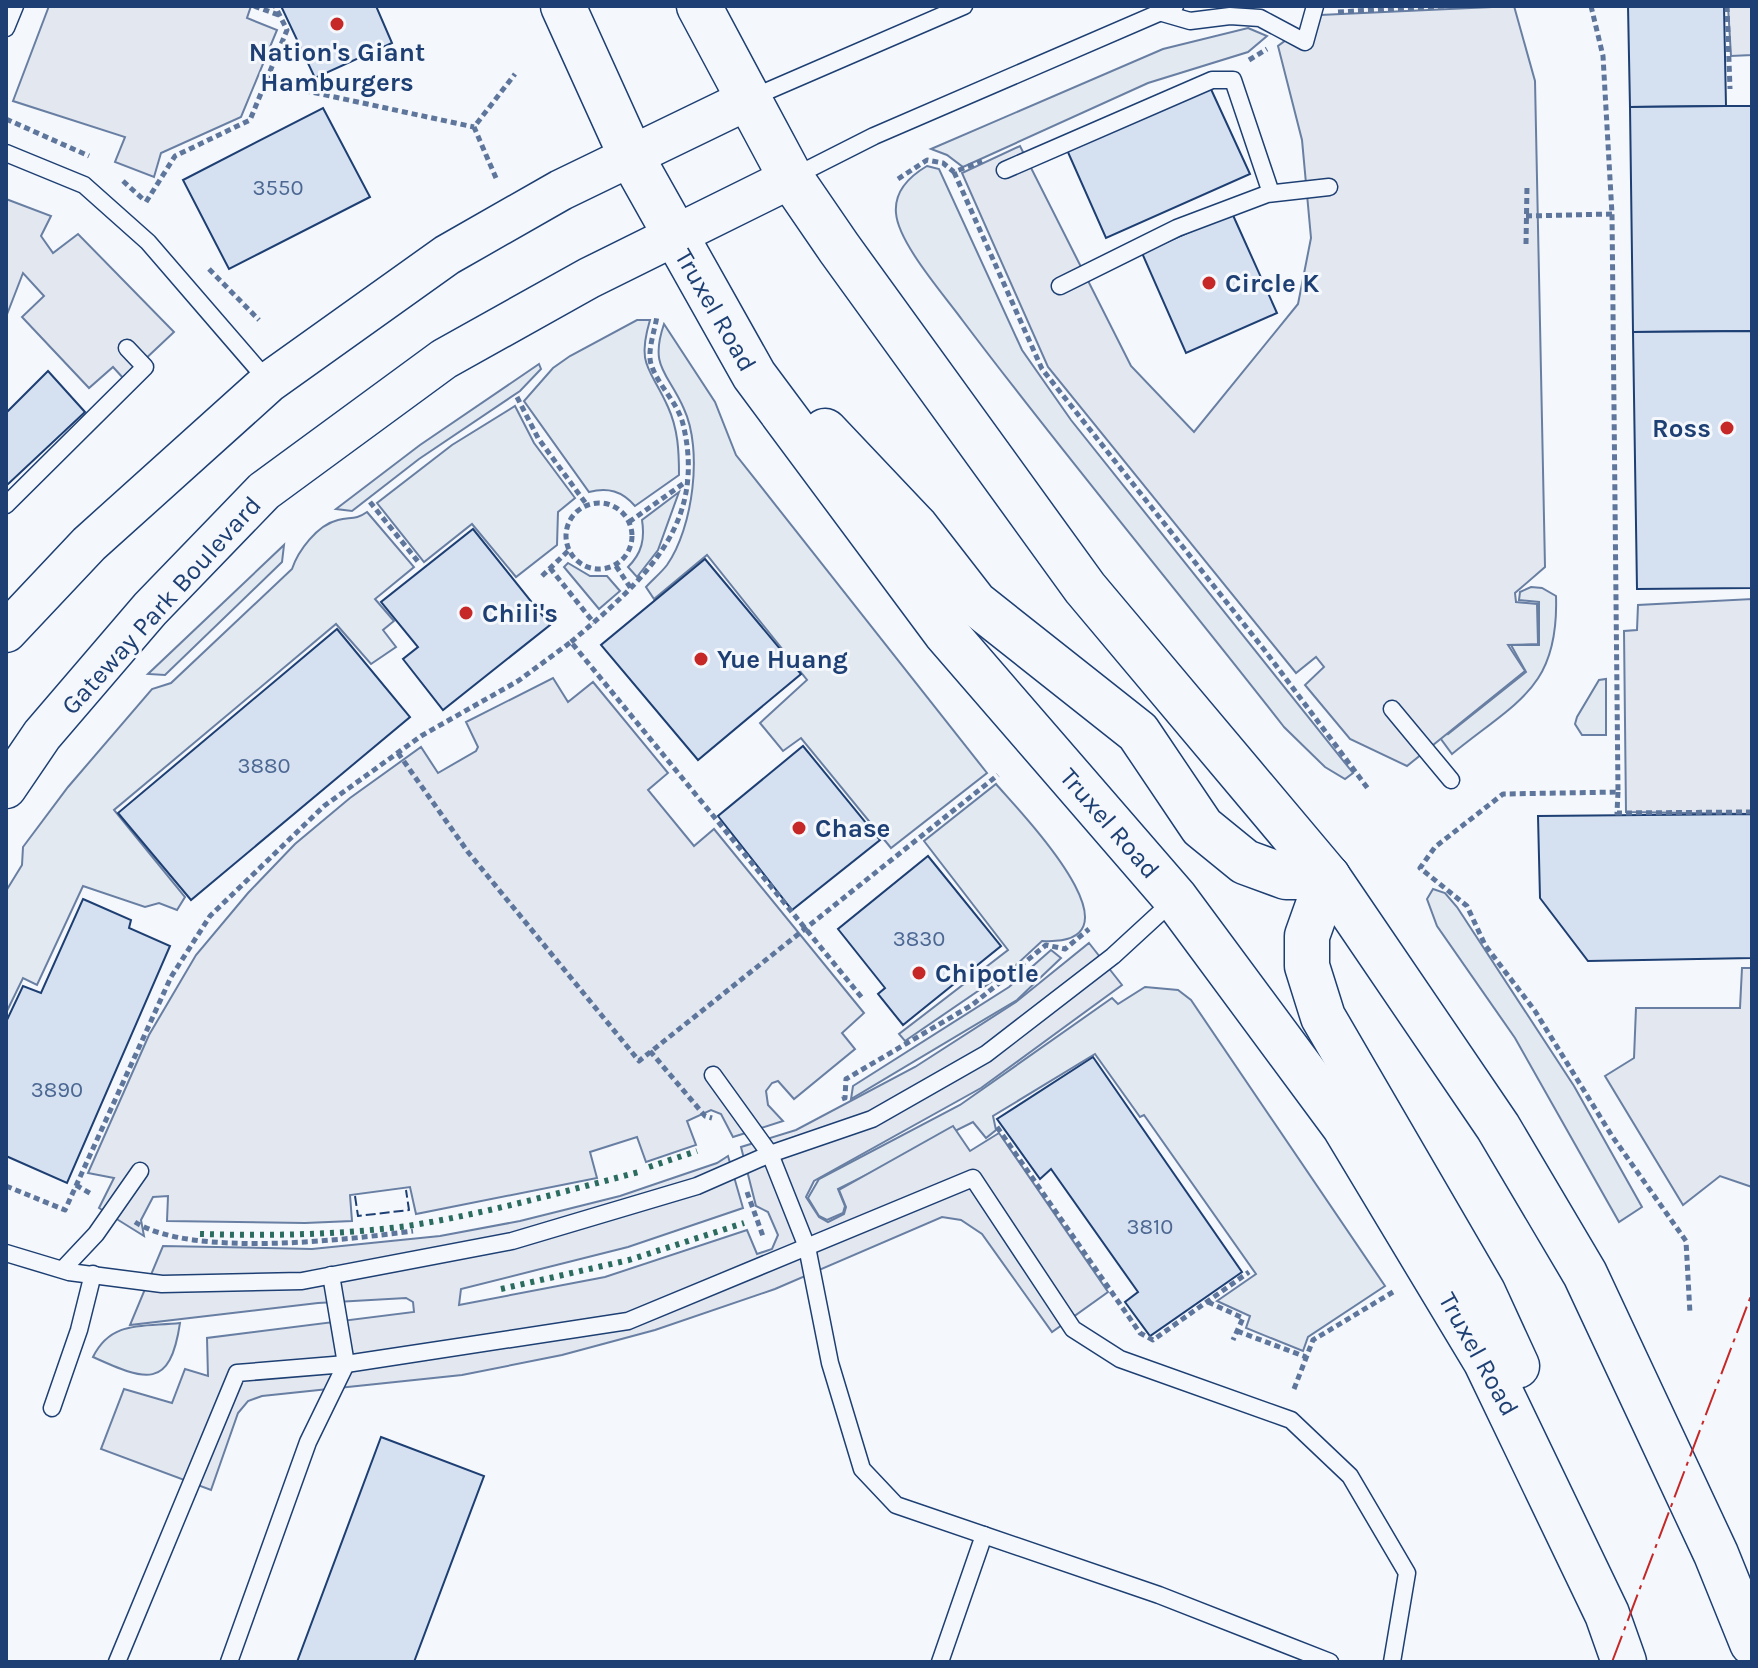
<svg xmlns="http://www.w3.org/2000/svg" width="1758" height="1668" font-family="Karla,sans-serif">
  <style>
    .green { fill: #e3e9f0; stroke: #687fa3; stroke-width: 2 }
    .parking { fill: #e3e8f0; stroke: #687fa3; stroke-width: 2 }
    .building { fill: #d5e0f0; stroke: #1d3f73; stroke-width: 2 }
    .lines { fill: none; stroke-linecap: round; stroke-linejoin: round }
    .service-casing { stroke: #1d3f73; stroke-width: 19 }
    .tertiary-casing { stroke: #1d3f73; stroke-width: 43 }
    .secondary-casing { stroke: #1d3f73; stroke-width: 47 }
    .path { stroke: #5e769c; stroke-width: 5; stroke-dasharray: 6 4; stroke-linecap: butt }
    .service { stroke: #f4f7fb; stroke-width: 16 }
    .tertiary { stroke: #f4f7fb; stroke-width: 40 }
    .secondary { stroke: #f4f7fb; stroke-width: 44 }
    .hedge { stroke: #2c6c60; stroke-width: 6; stroke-dasharray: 4 6; stroke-linecap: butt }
    .fence { stroke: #1d3f73; stroke-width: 2; stroke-dasharray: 10 4; stroke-linecap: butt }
    .power { stroke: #c62828; stroke-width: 2; stroke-dasharray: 28 6 4 6; stroke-linecap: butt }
    .poi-dot { fill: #c62828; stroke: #f4f7fb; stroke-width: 3 }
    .labels { text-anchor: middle; stroke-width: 6; stroke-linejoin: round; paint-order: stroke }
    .number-label { font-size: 22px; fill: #4b6792 }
    .poi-label { font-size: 26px; font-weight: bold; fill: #1d3f73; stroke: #f4f7fb; text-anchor: start }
    .street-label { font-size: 26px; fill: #1d3f73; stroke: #f4f7fb }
  </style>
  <rect width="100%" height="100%" fill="#f4f7fb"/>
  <!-- green -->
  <g class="green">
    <path d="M1248,28l19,8 -19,16 -100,31 -185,84 -16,-12 -16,-6 232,-100z"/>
    <path d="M927,166l12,3 83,181 49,70 282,353 -8,6 -20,-12 -41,-40c-106,-136 -217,-268 -321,-406 -18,-25 -65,-78 -67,-108 -2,-22 14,-37 31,-47z"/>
    <path d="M637,320h13c-14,47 1,48 18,87 10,22 11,44 11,68l-44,31c-13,-15 -27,-19 -46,-14l-65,-91 29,-33 17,-12z"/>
    <path d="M664,324l51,78 21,53 251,318 -96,75 -90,-110 -18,13 -23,-28 47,-43 -100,-125 -53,44 -8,-12c6,-7 15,-14 21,-22 26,-37 36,-115 17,-156 -16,-37 -35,-41 -20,-85z"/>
    <path d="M539,364l2,5 -21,22 -101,68 -67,52 -16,-2 84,-64z"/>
    <path d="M515,406l19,37 41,55 -17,14 -1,33 -41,32 -44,-53 -48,38 -47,-59 75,-58z"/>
    <path d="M679,492l-21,58 -21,27 -9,-10c14,-14 17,-28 14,-47z"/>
    <path d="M367,512l47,55 -39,32 19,22 -11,9 13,17 -25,17 -35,-40 -222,186 71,87 -8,13 -18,-7 -14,4 -62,-21 -46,99 -14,-7 -17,35v-122l16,-26 1,-18 45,-60 84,-98 19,-6 121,-114c6,-18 25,-44 46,-49 12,-3 18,0 29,-8z"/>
    <path d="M284,545l-2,17 -117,113 -17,-1z"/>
    <path d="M568,563l22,13h17l13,15 -21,18 -35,-42z"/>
    <path d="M1531,587l11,1 14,8c3,92 -39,105 -104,158l-28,-38 6,-7 18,25 78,-62 -15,-27h28v-43l-20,-2 1,-8z"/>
    <path d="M1606,679v56h-24l-7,-11 2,-7 22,-37z"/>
    <path d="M996,784c23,27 156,163 46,157l-26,24 -111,76 -6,-7 109,-84 -84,-109z"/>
    <path d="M1433,889l12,4 12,14 117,179 68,121 -23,15 -104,-184 -78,-112 -10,-27z"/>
    <path d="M1051,950l10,8 -44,42 -166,99 2,-13 156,-99z"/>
    <path d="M1145,987l33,3 13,10 194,286 -77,51 -5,14 -57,-23 4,-12 -33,-15 39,-27 -112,-159 -4,2 -45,-63 -102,62 3,14 -10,8 -13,-16 -135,67 7,17 -2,7 -16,7 -8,-4 -11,-18 11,-19 141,-74 152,-107 6,6z"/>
    <path d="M180,1323c-10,67 -34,58 -87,34 18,-37 50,-30 87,-34z"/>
  </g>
  <!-- parking -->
  <g class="parking">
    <path d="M49,6h202l-4,12 30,12 -36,87 -80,36 -7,24 -39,-15 10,-25 -112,-36z"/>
    <path d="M1514,6l21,75 10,486 -30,26 1,9 21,2 1,40 -30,1 17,26 -118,95 -57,-27 -45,-54 19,-18 -8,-10 -20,16 -248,-306 -86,-194 58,-27 111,220 63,66 104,-128 13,-66 -9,-98 -24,-94 42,-31z"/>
    <path d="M1728,6h24v49l-21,1z"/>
    <path d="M6,199l45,17 -10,20 12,17 25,-19 96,98 -50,47 -11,-12 -24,21 -67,-71 22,-21 -21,-23 -17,44z"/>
    <path d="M1752,599v215l-126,-2 -2,-181 13,-1 1,-25z"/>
    <path d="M553,678l15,24 25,-20 75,91 -20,17 46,56 20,-17 150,184 -22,20 13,16 -61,50 -16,-18 -6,2 -6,8 2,14 15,16 -50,16 -12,-23 -10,-4 -24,11 9,24 -50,17 -9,-25 -47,15 7,26 -181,36 -6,-27 -60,8 2,26 -47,2 -138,-2 1,-25 -15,1 -12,23 3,16 -45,-28 15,-30 -26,-5 61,-138 47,-80 52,-62 47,-49 55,-46 71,-51 17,26 38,-22 2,-4 -12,-25z"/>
    <path d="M1089,943l33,42 -141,103 -167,93 -8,16 13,20 9,5 16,-8 2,-7 -7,-17 114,-64 17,25 29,-18 109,159 -56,40 -70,-98 -21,-14 -19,-3 -167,72 -120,41 -93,25 -100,20 -200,21 -14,5 -10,12 -27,77 -110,-41 23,-60 48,14 13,-34 23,7 -1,-38 207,-26 -1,-10 -7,-4 -88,5 -188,22 33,-79 149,3 128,-13 80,-15 100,-25 97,-33 11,-7 15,52 -115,39 -167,42 -2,16 146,-28 142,-47 10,24 15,-5 6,-14 -10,-23 -12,-6 -15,-59 55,-17 119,-63 101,-65z"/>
    <path d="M1742,968h10v219l-32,-11 -37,29 -78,-129 29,-18 2,-50h104z"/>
  </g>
  <!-- building -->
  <g class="building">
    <path d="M281,6h95l16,37 -77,35z"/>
    <path d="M1628,6h96l2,100 -96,1z"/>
    <path d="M1210,87l40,87 -144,64 -39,-88z"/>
    <path d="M1726,106h26v225l-119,1 -3,-225z"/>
    <path d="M323,108l47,89 -141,72 -46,-89z"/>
    <path d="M1232,213l45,100 -91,40 -44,-100z"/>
    <path d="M1752,331v257l-115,1 -4,-257z"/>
    <path d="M48,371l37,41 -79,74v-73z"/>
    <path d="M473,529l77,96 -107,85 -40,-51 15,-12 -37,-45z"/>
    <path d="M705,559l96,115 -103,86 -97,-115z"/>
    <path d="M337,629l73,88 -219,183 -73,-87z"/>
    <path d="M803,746l77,94 -88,70 -74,-94z"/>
    <path d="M1752,814v144l-164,3 -48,-63 -2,-82z"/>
    <path d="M928,856l73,90 -98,79 -25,-31 7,-6 -47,-59z"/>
    <path d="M83,899l48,21 -2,8 41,18 -103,237 -61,-27v-134l17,-36 18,7z"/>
    <path d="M1093,1057l149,215 -92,64 -25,-34 13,-10 -87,-123 -11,10 -43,-60z"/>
    <path d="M381,1437l103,39 -70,186h-117z"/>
  </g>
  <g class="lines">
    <!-- service casing -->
    <g class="service-casing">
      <g id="service">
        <path d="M1159,12l31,9 40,-5 30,2 45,24 10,-36"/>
        <path d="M6,28l9,-22"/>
        <path d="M749,99l215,-93"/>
        <path d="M6,153l78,32 64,57 120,139"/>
        <path d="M1005,170l207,-90h21l38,113"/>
        <path d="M793,177l81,-41 301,-130"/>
        <path d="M1060,286l117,-58 90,-34 62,-7"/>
        <path d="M6,505l139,-138 -18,-19"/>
        <path d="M1392,709l59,71"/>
        <path d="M713,1075l57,79 37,93 23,116 32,106 34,36 263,90 171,67"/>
        <path d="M6,1253l63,19 93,12 140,-3 210,-40 185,-55 73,-32 102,-35 114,-65 127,-98 62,-57"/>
        <path d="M64,1268l32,-34 44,-63"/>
        <path d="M52,1408l27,-78 14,-56"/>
        <path d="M117,1662l120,-289 109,-9 282,-43 345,-143 100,151 47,30 171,61 59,56 57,97 -15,89"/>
        <path d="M229,1662l79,-220 38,-78 -15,-89"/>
        <path d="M940,1662l44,-127"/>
      </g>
    </g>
    <!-- tertiary casing -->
    <g class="tertiary-casing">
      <g id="tertiary">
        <path d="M6,632l83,-88 180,-162 178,-127 114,-65 186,-90"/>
        <path d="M6,788l36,-53 108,-126 114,-118 180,-132 145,-81 202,-100"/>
      </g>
    </g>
    <!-- secondary casing -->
    <g class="secondary-casing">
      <g id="secondary">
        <path d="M563,6l68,150 123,219 191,257 231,267 168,227 142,236 121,252 17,48"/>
        <path d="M699,6l92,172 48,70 246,340 243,289 170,250 87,147 131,280 36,89"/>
        <path d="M825,431l91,96 59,76 163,129 64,95 43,35 41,15h42"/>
        <path d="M1328,877l-21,59v30l16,51 160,275 34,74"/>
      </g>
    </g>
    <!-- path -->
    <g class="path">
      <path d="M254,6l25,9"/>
      <path d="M1591,6l12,50 9,158 6,578 -115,2 -68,53 -15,21 47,38 18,39 50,66 77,125 74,105 4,73"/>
      <path d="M1727,6l3,83"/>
      <path d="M1338,12l106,-6"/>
      <path d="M1249,60l18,-11"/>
      <path d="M265,82l209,45"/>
      <path d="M6,119l83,37"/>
      <path d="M954,172l88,197 224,283 103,138"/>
      <path d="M496,178l-22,-51 41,-53"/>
      <path d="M898,179l29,-19 16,3 11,9 28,-11"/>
      <path d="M123,181l22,20"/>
      <path d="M146,202l29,-46 75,-36 37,-90 -12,-24"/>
      <path d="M1526,216l86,-2"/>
      <path d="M1526,244l1,-58"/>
      <path d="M209,269l50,51"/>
      <path d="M517,397l21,41 49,67"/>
      <path d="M370,502l50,62"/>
      <circle cx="599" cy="536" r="33"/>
      <path d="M629,522l58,-41"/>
      <path d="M616,566l16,24"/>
      <path d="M550,568l44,55"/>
      <path d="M542,576l27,-26"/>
      <path d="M571,642c70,-60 137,-115 112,-218 -6,-23 -25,-38 -32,-60 -4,-13 4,-34 6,-48"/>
      <path d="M398,753l70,99 171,209 359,-286"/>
      <path d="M1618,792l-1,21 135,-1"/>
      <path d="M650,1051l55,65 7,2"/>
      <path d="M842,1099l3,-1 1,-19 126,-74 74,-60 19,4 24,-20"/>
      <path d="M997,1127l143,206 13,7 96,-68"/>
      <path d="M76,1185l17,10"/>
      <path d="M6,1186l59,24 106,-233 39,-61 114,-110 97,-70 97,-55 53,-39 292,357"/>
      <path d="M747,1192l17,47"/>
      <path d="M135,1222c57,36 211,18 278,9"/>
      <path d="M1208,1302l35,16 -10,22"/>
      <path d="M1237,1331l69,26"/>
      <path d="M1294,1389l19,-49 80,-48"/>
    </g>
    <!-- service -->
    <use href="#service" class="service"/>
    <!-- tertiary -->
    <use href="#tertiary" class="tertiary"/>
    <!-- secondary -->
    <use href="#secondary" class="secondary"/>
    <!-- hedge -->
    <g class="hedge">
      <path d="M649,1167l48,-16"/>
      <path d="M200,1234c69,2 139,1 207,-8 78,-12 155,-34 232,-54"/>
      <path d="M501,1289l128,-29 115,-37"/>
    </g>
    <!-- fence -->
    <path class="fence" d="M355,1196l3,20 51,-6 -3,-20"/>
    <!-- power -->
    <path class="power" d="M1612,1662l140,-369"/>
  </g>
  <!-- markers -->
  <g class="poi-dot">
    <circle cx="337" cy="24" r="8"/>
    <circle cx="1209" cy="283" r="8"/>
    <circle cx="1727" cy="428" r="8"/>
    <circle cx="466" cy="613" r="8"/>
    <circle cx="701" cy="659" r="8"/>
    <circle cx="799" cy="828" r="8"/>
    <circle cx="919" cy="973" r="8"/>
  </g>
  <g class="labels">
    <!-- number labels -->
    <g class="number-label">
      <text x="278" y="195">3550</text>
      <text x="264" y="773">3880</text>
      <text x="919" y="946">3830</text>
      <text x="57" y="1097">3890</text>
      <text x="1150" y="1234">3810</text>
    </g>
    <!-- poi labels -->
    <g class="poi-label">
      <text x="337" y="61" text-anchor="middle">Nation's Giant<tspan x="337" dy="30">Hamburgers</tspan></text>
      <text x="1225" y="292">Circle K</text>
      <text x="1711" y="437" text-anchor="end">Ross</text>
      <text x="482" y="622">Chili's</text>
      <text x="717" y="668">Yue Huang</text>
      <text x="815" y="837">Chase</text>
      <text x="935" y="982">Chipotle</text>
    </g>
    <!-- street labels -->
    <g class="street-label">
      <text transform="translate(716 310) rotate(60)" y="9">Truxel Road</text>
      <text transform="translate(161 605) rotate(-48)" y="9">Gateway Park Boulevard</text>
      <text transform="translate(1110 823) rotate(49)" y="9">Truxel Road</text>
      <text transform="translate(1479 1354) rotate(61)" y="9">Truxel Road</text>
    </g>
  </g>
  <!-- border -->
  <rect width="1758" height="1668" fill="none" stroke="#1d3f73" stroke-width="16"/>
</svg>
